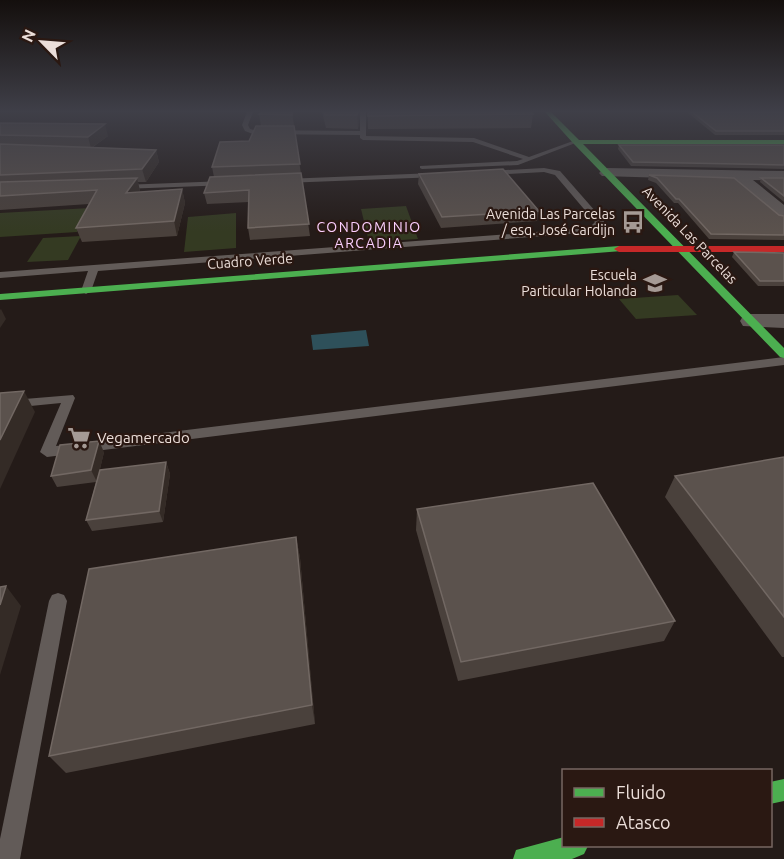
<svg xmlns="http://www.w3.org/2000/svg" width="784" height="859" font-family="Ubuntu,sans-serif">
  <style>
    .green { fill: #343a22 }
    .water { fill: #2e505a }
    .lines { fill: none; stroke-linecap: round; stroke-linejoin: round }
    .lane { fill: #625b58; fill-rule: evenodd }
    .street { fill: #625b58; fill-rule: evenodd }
    .fast { fill: #4caf50; fill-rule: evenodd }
    .jam { fill: #c62828; fill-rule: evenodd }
    .wall { fill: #4a413c }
    .shaded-wall { fill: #342b26 }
    .building { fill: #5b524d; stroke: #726863; stroke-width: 1.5 }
    .labels { text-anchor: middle; stroke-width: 4.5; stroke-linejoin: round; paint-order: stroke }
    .far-poi-label { font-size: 14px; fill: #ebded9; stroke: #2a1812; text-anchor: end }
    .far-neighbourhood-label { font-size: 14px; letter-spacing: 1.5px; fill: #fccffe; stroke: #2a1812 }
    .far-street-label { font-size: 14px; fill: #ebded9; stroke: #2a1812 }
    .poi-label { font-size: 15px; fill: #ebded9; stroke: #2a1812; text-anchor: start }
  </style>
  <rect width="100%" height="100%" fill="#241b18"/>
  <!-- green -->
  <g class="green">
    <path d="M406,206l12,33 -49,3 -8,-33z"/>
    <path d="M90,208l-13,24 -77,5v-24z"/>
    <path d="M236,213v35l-52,4 4,-35z"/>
    <path d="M81,236l-13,24 -41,2 16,-24z"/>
    <path d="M678,295l19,20 -61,4 -17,-20z"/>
  </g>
  <!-- water -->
  <path class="water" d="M366,330l3,16 -56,4 -2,-15z"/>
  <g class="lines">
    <!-- lane -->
    <g class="lane">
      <path d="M247,112h6l-5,13 2,4 4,1 106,1v-19h6v24l108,2 55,19 44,-16 5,1 -60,23 -96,4 -2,-1v-2l97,-5 6,-2 -50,-17 -110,-2 -3,-2v-3l-107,-1 -8,-3 -3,-6z"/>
      <path d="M544,168l16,3 43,49 1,2 -9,10 -497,39 -7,20 -5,3 -5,-3 7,-20 -88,7v-6l589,-44 6,-6 -40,-47 -11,-3 -56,3 -4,-2 4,-2z"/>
      <path d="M435,173l4,2 -1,2 -154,6 -4,-2 4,-2z"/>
      <path d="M226,181l4,2 -1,2 -107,4 -4,-2 4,-2z"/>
      <path d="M784,357v8l-737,92 -7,-5 21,-49 -61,6v-8l73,-6 2,3 -19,48z"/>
      <path d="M58,593l6,2 3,6 -47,258h-20v-20l49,-238 3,-6z"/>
    </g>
    <!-- street -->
    <g class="street">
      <path d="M607,168l177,3v10l-31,-1 31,25v14l-6,-1 -45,-38 -131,-4 -3,-3 3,-3z"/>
      <path d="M751,314h33v14l-41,-2 -3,-5 3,-5z"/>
    </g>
    <!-- fast -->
    <g class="fast">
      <path d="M545,112h6l28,28h205v4h-201l201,204v10l-4,-1 -207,-214z"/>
      <path d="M619,246l5,3 -2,2 -622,49v-6z"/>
      <path d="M784,779v22l-14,3v-22z"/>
      <path d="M564,837v9h24l-4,8 -12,5h-59l3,-9z"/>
    </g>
    <!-- jam -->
    <path class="jam" d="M784,246v6h-165l-5,-3 5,-3z"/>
  </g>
  <!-- wall -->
  <g class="wall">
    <path d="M292,112l18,124 -60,4 -2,-12 1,-26 -42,2 -3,-11 10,-16 -2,-10 37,-26 12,-15 -2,-12z"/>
    <path d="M322,112h38l-2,17 -32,-1z"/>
    <path d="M368,112l165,2 -2,14 -163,1z"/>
    <path d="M687,112h97v23h-69z"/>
    <path d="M0,123l108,13 -15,11 63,3 3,12 -13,20h-8l2,9 -1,1 43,-3 3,14 -8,33 -95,6 -6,-14 13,-24 -89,6z"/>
    <path d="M619,145h165v24l-153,-3 -13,-17z"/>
    <path d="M419,174l120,37 -2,10 -96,7 -23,-44z"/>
    <path d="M649,175l130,40 5,1v24l-75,-1 -31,-36h-4l-18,-20 -8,-3z"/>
    <path d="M761,178h23v24l-24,-20z"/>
    <path d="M734,252l50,1v33h-26l-26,-29z"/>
    <path d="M104,452l-5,21 67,-11 4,12 -7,48 -71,9 -6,-11 10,-38 -39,5 -6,-11z"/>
    <path d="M784,457v200h-2l-117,-160 10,-21z"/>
    <path d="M417,509l258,112 -11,20 -206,40 -42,-151z"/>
    <path d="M296,537l4,21 15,166 -249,49 -17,-17z"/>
  </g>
  <!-- shaded-wall -->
  <g class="shaded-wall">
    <path d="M358,112h2l-2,17 -1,-14z"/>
    <path d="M105,124l3,12 -17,12 -3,-11z"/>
    <path d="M156,150l3,12 -13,20 -4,-13z"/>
    <path d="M137,178l3,13 -10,15 -4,-13z"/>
    <path d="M182,189l3,14 -8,33 -3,-15z"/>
    <path d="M1,309l5,10 -6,9v-18z"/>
    <path d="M24,391l11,21 -35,77v-49z"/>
    <path d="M99,441l5,11 -7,30 -6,-12z"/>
    <path d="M166,462l4,12 -7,48 -4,-11z"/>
    <path d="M296,537l4,21 15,166 -3,-19z"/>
    <path d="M6,586l15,20 -21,69v-70z"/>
  </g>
  <!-- building -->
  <g class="building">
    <path d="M261,112h31v3l-33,-1z"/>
    <path d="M324,112h34l-1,3h-32z"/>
    <path d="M368,112h163l2,2 -165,2z"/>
    <path d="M692,112h92v19h-68z"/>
    <path d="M0,123l105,1 -17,13 -88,-2z"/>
    <path d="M256,126h38l6,38 -88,3 8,-25 29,-1z"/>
    <path d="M0,144l156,6 -14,19 -142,6z"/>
    <path d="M619,145h165v20l-151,-3z"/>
    <path d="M503,169l36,42 -97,6 -23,-43z"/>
    <path d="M301,173l8,51 -61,4 1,-38 -45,3 6,-16z"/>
    <path d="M649,175l85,3 45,37 5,1v19l-73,-1 -32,-35h-3l-19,-21z"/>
    <path d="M137,178l-11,15 56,-4 -8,32 -98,7 21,-38 -97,6v-14z"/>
    <path d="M761,178h23v18z"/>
    <path d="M734,252l50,1v28h-24z"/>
    <path d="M24,391l-24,49v-47z"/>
    <path d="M99,441l-8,29 -40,6 9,-31z"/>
    <path d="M784,457v160l-109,-141z"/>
    <path d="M166,462l-7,49 -73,9 14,-50z"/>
    <path d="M593,483l82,138 -214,41 -44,-153z"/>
    <path d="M296,537l16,168 -263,51 40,-187z"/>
    <path d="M6,586l-6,19v-18z"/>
  </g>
  <!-- sky -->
  <linearGradient id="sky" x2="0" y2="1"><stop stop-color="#140f0d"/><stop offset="0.48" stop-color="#3f3f48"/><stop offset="1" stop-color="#3f3f48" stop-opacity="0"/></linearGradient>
  <rect width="784" height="232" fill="url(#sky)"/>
  <!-- icons -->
  <defs>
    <g id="bus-bare" transform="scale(1.8)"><path d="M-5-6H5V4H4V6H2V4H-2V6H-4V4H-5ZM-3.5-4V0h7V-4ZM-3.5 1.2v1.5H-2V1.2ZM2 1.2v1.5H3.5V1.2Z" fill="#a59a95" stroke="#2a1812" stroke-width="2.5" paint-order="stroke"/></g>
    <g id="school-bare" transform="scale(1.8)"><path d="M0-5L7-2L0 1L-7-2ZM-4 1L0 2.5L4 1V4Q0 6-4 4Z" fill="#a59a95" stroke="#2a1812" stroke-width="2.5" paint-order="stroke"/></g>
    <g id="supermarket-bare" transform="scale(1.8)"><path d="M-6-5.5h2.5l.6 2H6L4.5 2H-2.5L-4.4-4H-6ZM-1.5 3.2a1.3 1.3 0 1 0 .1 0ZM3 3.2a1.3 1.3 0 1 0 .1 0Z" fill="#a59a95" stroke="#2a1812" stroke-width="2.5" paint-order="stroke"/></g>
  </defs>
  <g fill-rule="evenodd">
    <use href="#bus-bare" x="633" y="222"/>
    <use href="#school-bare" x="655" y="283"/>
    <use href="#supermarket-bare" x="79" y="438"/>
  </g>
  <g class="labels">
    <!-- far-poi labels -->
    <g class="far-poi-label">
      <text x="615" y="219">Avenida Las Parcelas<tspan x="615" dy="16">/ esq. José Cardijn</tspan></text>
      <text x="637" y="280">Escuela<tspan x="637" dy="16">Particular Holanda</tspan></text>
    </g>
    <!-- far-neighbourhood labels -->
    <g class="far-neighbourhood-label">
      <text x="369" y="232">CONDOMINIO<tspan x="369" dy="16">ARCADIA</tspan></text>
    </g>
    <!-- far-street labels -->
    <g class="far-street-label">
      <text transform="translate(690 235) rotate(46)" y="5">Avenida Las Parcelas</text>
      <text transform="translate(250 261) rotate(-4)" y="5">Cuadro Verde</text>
    </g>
    <!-- poi labels -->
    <g class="poi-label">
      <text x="97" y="443">Vegamercado</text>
    </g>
  </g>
  <!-- legend -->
  <rect x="562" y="769" width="210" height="78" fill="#2a1812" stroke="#776762" stroke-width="1.5"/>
  <rect x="574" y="788" width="30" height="9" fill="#4caf50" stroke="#776762" stroke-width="1.5"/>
  <text x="616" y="799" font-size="18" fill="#ebded9">Fluido</text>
  <rect x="574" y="818" width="30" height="9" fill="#c62828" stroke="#776762" stroke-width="1.5"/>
  <text x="616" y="829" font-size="18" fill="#ebded9">Atasco</text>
  <!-- north arrow -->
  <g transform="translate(42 42) rotate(295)" stroke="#2a1812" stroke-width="4.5" paint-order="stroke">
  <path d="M0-4.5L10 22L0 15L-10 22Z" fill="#ebded9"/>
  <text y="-9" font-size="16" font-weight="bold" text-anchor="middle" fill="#ebded9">N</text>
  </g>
</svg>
